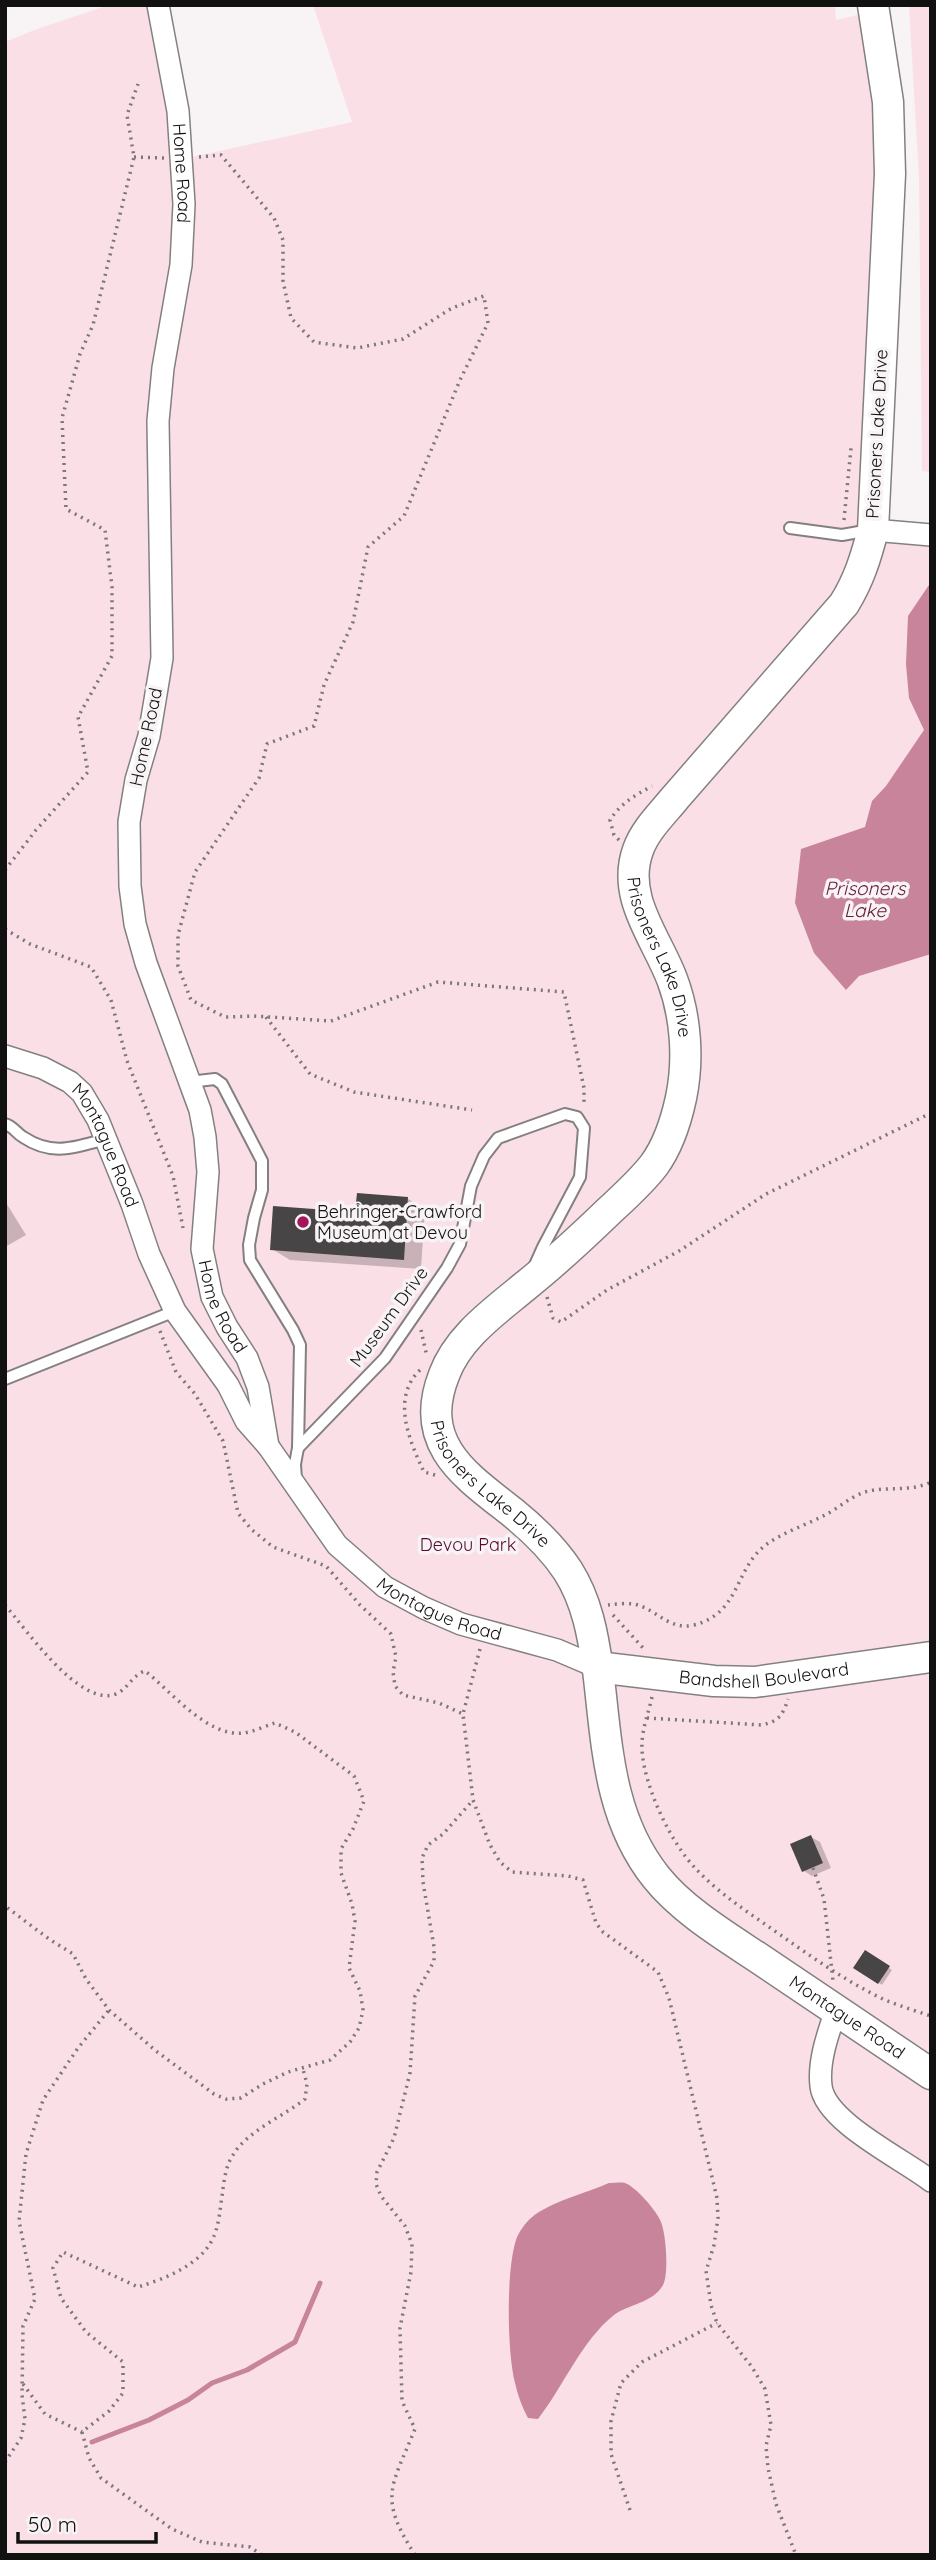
<svg xmlns="http://www.w3.org/2000/svg" width="936" height="2560" font-family="Quicksand,sans-serif">
  <style>
    .green { fill: #fbdfe7 }
    .water { fill: #c7849a }
    .shadow { fill: #0003 }
    .lines { fill: none; stroke-linecap: round; stroke-linejoin: round }
    .stream { stroke: #c7849a; stroke-width: 5 }
    .building { fill: #484546 }
    .lane-casing { stroke: #848081; stroke-width: 14 }
    .street-casing { stroke: #848081; stroke-width: 24 }
    .secondary-casing { stroke: #848081; stroke-width: 33 }
    .path { stroke: #7a7778; stroke-width: 3.5; stroke-dasharray: 2 5; stroke-linecap: butt }
    .lane { stroke: #fff; stroke-width: 10 }
    .street { stroke: #fff; stroke-width: 21 }
    .secondary { stroke: #fff; stroke-width: 30 }
    .poi-dot { fill: #a4165a; stroke: #f8f3f5; stroke-width: 2.5 }
    .labels { text-anchor: middle; stroke-width: 7; stroke-linejoin: round; paint-order: stroke }
    .street-label { font-size: 18px; fill: #121111; stroke: #f8f3f5 }
    .poi-label { font-size: 18px; fill: #121111; stroke: #f8f3f5; text-anchor: start }
    .park-label { font-size: 18px; fill: #5a082f; stroke: #f8f3f5 }
    .water-label { font-size: 19px; font-style: italic; fill: #68183a; stroke: #f8f3f5 }
  </style>
  <rect width="100%" height="100%" fill="#f8f3f5"/>
  <!-- green -->
  <g class="green">
    <path d="M109,5h49l25,154 169,-37 -39,-117h522l1,15 38,-9 14,91 -15,427 58,6v2020h-926v-2513l32,-13z"/>
    <path d="M909,5h22v467l-9,-1 -3,-292z"/>
  </g>
  <!-- water -->
  <g class="water">
    <path d="M931,582v372l-72,22 -13,14 -32,-37 -19,-50 6,-54 64,-22 7,-26 14,-15 38,-56 -15,-32 -3,-34 2,-48z"/>
    <path d="M609,2183c5,0 12,-1 16,0 11,4 32,28 36,39 5,12 8,52 2,63 -10,18 -34,19 -49,30 -32,25 -51,72 -76,104l-10,-1c-6,-11 -10,-22 -13,-35 -8,-32 -9,-112 1,-143 2,-7 10,-18 15,-22 18,-16 56,-25 78,-35z"/>
  </g>
  <!-- shadow -->
  <g class="shadow">
    <path d="M408,1199l17,10 -4,60 -131,-9 -18,-11 85,-35z"/>
    <path d="M5,1201l21,34 -21,12z"/>
    <path d="M811,1837l9,5 11,26 -19,8 -8,-5z"/>
    <path d="M866,1953l26,17 -10,15 -26,-18z"/>
  </g>
  <g class="lines">
    <!-- stream -->
    <path class="stream" d="M92,2442l57,-22 39,-20 24,-17 35,-13 48,-28 25,-59"/>
  </g>
  <!-- building -->
  <g class="building">
    <path d="M357,1193l51,4 -4,63 -134,-10 3,-44 82,6z"/>
    <path d="M811,1835l12,28 -21,9 -12,-28z"/>
    <path d="M865,1950l25,16 -12,18 -25,-16z"/>
  </g>
  <g class="lines">
    <!-- lane casing -->
    <g class="lane-casing">
      <g id="lane">
        <path d="M790,528l52,7 28,-5"/>
        <path d="M189,1082l26,-3 7,5 40,77v29l-8,28 -5,27 1,15 43,70 7,15 -2,103 -3,16 1,16"/>
        <path d="M5,1124c8,2 11,9 18,13 30,20 52,10 83,2"/>
        <path d="M5,1379l170,-68"/>
        <path d="M298,1448l87,-90 62,-90 13,-24 11,-58 13,-30 14,-18 67,-24 12,3 7,11 -4,49 -37,70 -9,20"/>
      </g>
    </g>
    <!-- street casing -->
    <g class="street-casing">
      <g id="street">
        <path id="s1" d="M158,5l20,106 6,93 -3,61 -18,103 -5,53 4,237 -13,78 -13,44 -7,42 1,64 5,38 11,39 54,147 5,27 3,35 -6,77 10,48 15,30 20,31 11,29 10,59"/>
        <path d="M873,530l58,5"/>
        <path id="s2" d="M5,1056l38,12 27,14 12,11 16,27 34,84 17,50 26,57 53,74 18,36 22,25 69,99 48,42 39,21 37,16 96,26 40,17"/>
        <path d="M836,2010c-8,24 -18,51 -15,76 4,36 82,73 110,95"/>
      </g>
    </g>
    <!-- secondary casing -->
    <g class="secondary-casing">
      <g id="secondary">
        <path id="s3" d="M873,5l15,97 2,72 -17,356c-7,27 -14,50 -29,74l-169,194c-13,16 -30,32 -37,52 -17,47 18,87 34,129 14,37 17,81 9,119 -5,23 -13,48 -27,67 -13,17 -30,32 -45,46 -28,27 -55,52 -85,76 -30,25 -66,50 -80,88 -27,69 21,100 68,137 21,17 41,36 56,59 19,30 25,64 30,99 9,73 10,147 58,207 27,34 71,60 107,84 56,38 112,75 168,113"/>
        <path id="s4" d="M597,1667l117,14 41,1 176,-25"/>
      </g>
    </g>
    <!-- path -->
    <g class="path">
      <path d="M134,157l30,1"/>
      <path d="M199,157l22,-2 53,63 9,22v41l8,37 23,24 43,6 46,-9 49,-31 32,-12 4,27 -28,57 -56,136 -36,31 -15,75 -29,63 -10,41 -47,18 -8,34 -64,94 -17,63v31l13,34 34,17 29,-1 77,5 107,-39 126,10 20,96v17"/>
      <path d="M844,520l7,-72"/>
      <path d="M619,840l-5,-5 -4,-15c11,-17 24,-24 42,-34"/>
      <path d="M5,870l31,-40 52,-58 -10,-55 34,-61v-69l-7,-57 -39,-21 -4,-91 18,-64 13,-29 41,-168 -7,-42 11,-31"/>
      <path d="M5,929l25,15 61,23 20,33 16,61 46,115 10,52"/>
      <path d="M266,1017l44,57 44,18 118,18"/>
      <path d="M547,1297l6,21 8,4 46,-32 72,-39 87,-57 165,-81"/>
      <path d="M421,1330l6,27"/>
      <path d="M160,1331l16,41 19,22 28,47 15,72 13,16 22,18 53,19 34,39 31,29 5,23 -3,15 2,14 8,9 36,8 24,11"/>
      <path d="M420,1370c-29,28 -11,70 4,102l11,3"/>
      <path d="M5,1605c21,24 75,103 111,89 12,-5 16,-19 29,-23 26,20 62,66 98,62 10,-1 22,-7 32,-10l20,9 59,44 10,25 -11,28 -12,20v24l11,31 3,17 -6,47 11,23 3,19 -4,18 -9,14 -20,18 -42,12 -25,12 -22,14 -15,1 -12,-5 -58,-43 -47,-41 -23,-31 -13,-25 -24,-15 -44,-33"/>
      <path d="M608,1605c8,-1 18,-2 26,-1 23,5 35,27 60,21 47,-12 40,-57 73,-81 17,-12 39,-19 58,-29 12,-6 24,-17 37,-22 22,-8 47,0 69,-11"/>
      <path d="M613,1615l32,35"/>
      <path d="M480,1649l-17,65 10,86 17,45 10,17 12,10 56,4 15,4 13,43 7,9 55,40 11,26 48,200 1,20 -4,27 -8,26 5,34 6,18 35,44 13,22 6,36 -5,21 2,22 8,36 20,51"/>
      <path d="M652,1697c-4,18 -11,34 -10,53 2,36 29,94 55,120 22,23 49,41 75,59 37,26 73,52 113,71 15,6 31,11 46,16"/>
      <path d="M647,1718l115,7c17,-4 21,-10 26,-26"/>
      <path d="M813,1868l11,31 9,82"/>
      <path d="M23,2384l22,30 37,18"/>
      <path d="M5,2462l16,-24 4,-19 -3,-24 1,-69 12,-27 -16,-78 7,-67 17,-54 35,-52 31,-38"/>
      <path d="M630,2510l-19,-56v-33l10,-38 21,-21 75,-39"/>
      <path d="M262,2555l-12,-8 -48,-5 -30,-13 -71,-51 -12,-20 -7,-26 27,-21 14,-18v-31l-37,-30 -25,-34 -8,-30 10,-16 75,35c26,-8 63,-22 75,-49 6,-12 7,-29 9,-42 2,-14 3,-29 11,-41 14,-24 51,-39 72,-56l2,-15 -4,-15"/>
      <path d="M415,2555c-37,-58 -24,-67 0,-126l-13,-28 -2,-73 11,-56 1,-28 -7,-18 -24,-30 -5,-12 1,-12 17,-34 16,-65 5,-77 19,-35v-14l-11,-65 -1,-24 6,-13 15,-11 30,-34"/>
    </g>
    <!-- lane -->
    <use href="#lane" class="lane"/>
    <!-- street -->
    <use href="#street" class="street"/>
    <!-- secondary -->
    <use href="#secondary" class="secondary"/>
  </g>
  <!-- markers -->
  <circle class="poi-dot" cx="303" cy="1222" r="7"/>
  <g class="labels">
    <!-- street labels -->
    <g class="street-label">
      <text dy="6" stroke="none"><textPath href="#s1" startOffset="170">Home Road</textPath></text>
      <text transform="translate(877 434) rotate(-87)" y="6">Prisoners Lake Drive</text>
      <text transform="translate(146 737) rotate(-78)" y="6">Home Road</text>
      <text dy="6" stroke="none"><textPath href="#s3" startOffset="1040">Prisoners Lake Drive</textPath></text>
      <text dy="6" stroke="none"><textPath href="#s2" startOffset="144">Montague Road</textPath></text>
      <text dy="6" stroke="none"><textPath href="#s1" startOffset="1325">Home Road</textPath></text>
      <text transform="translate(389 1317) rotate(-54)" y="6">Museum Drive</text>
      <text dy="6" stroke="none"><textPath href="#s3" startOffset="1689">Prisoners Lake Drive</textPath></text>
      <text dy="6" stroke="none"><textPath href="#s2" startOffset="732">Montague Road</textPath></text>
      <text dy="6" stroke="none"><textPath href="#s4" startOffset="168">Bandshell Boulevard</textPath></text>
      <text dy="6" stroke="none"><textPath href="#s3" startOffset="2368">Montague Road</textPath></text>
    </g>
    <!-- poi labels -->
    <g class="poi-label">
      <text x="317" y="1218">Behringer-Crawford<tspan x="317" dy="21">Museum at Devou</tspan></text>
    </g>
    <!-- park labels -->
    <g class="park-label">
      <text x="468" y="1551">Devou Park</text>
    </g>
    <!-- water labels -->
    <g class="water-label">
      <text x="865" y="895">Prisoners<tspan x="865" dy="22">Lake</tspan></text>
    </g>
  </g>
  <!-- border -->
  <rect width="936" height="2560" fill="none" stroke="#121111" stroke-width="14"/>
  <!-- scale -->
  <path d="M18 2532v10h138v-10" fill="none" stroke="#121111" stroke-width="3.5"/>
  <text x="28" y="2532" font-size="21" fill="#121111" stroke="#f8f3f5" stroke-width="5" paint-order="stroke">50 m</text>
</svg>
